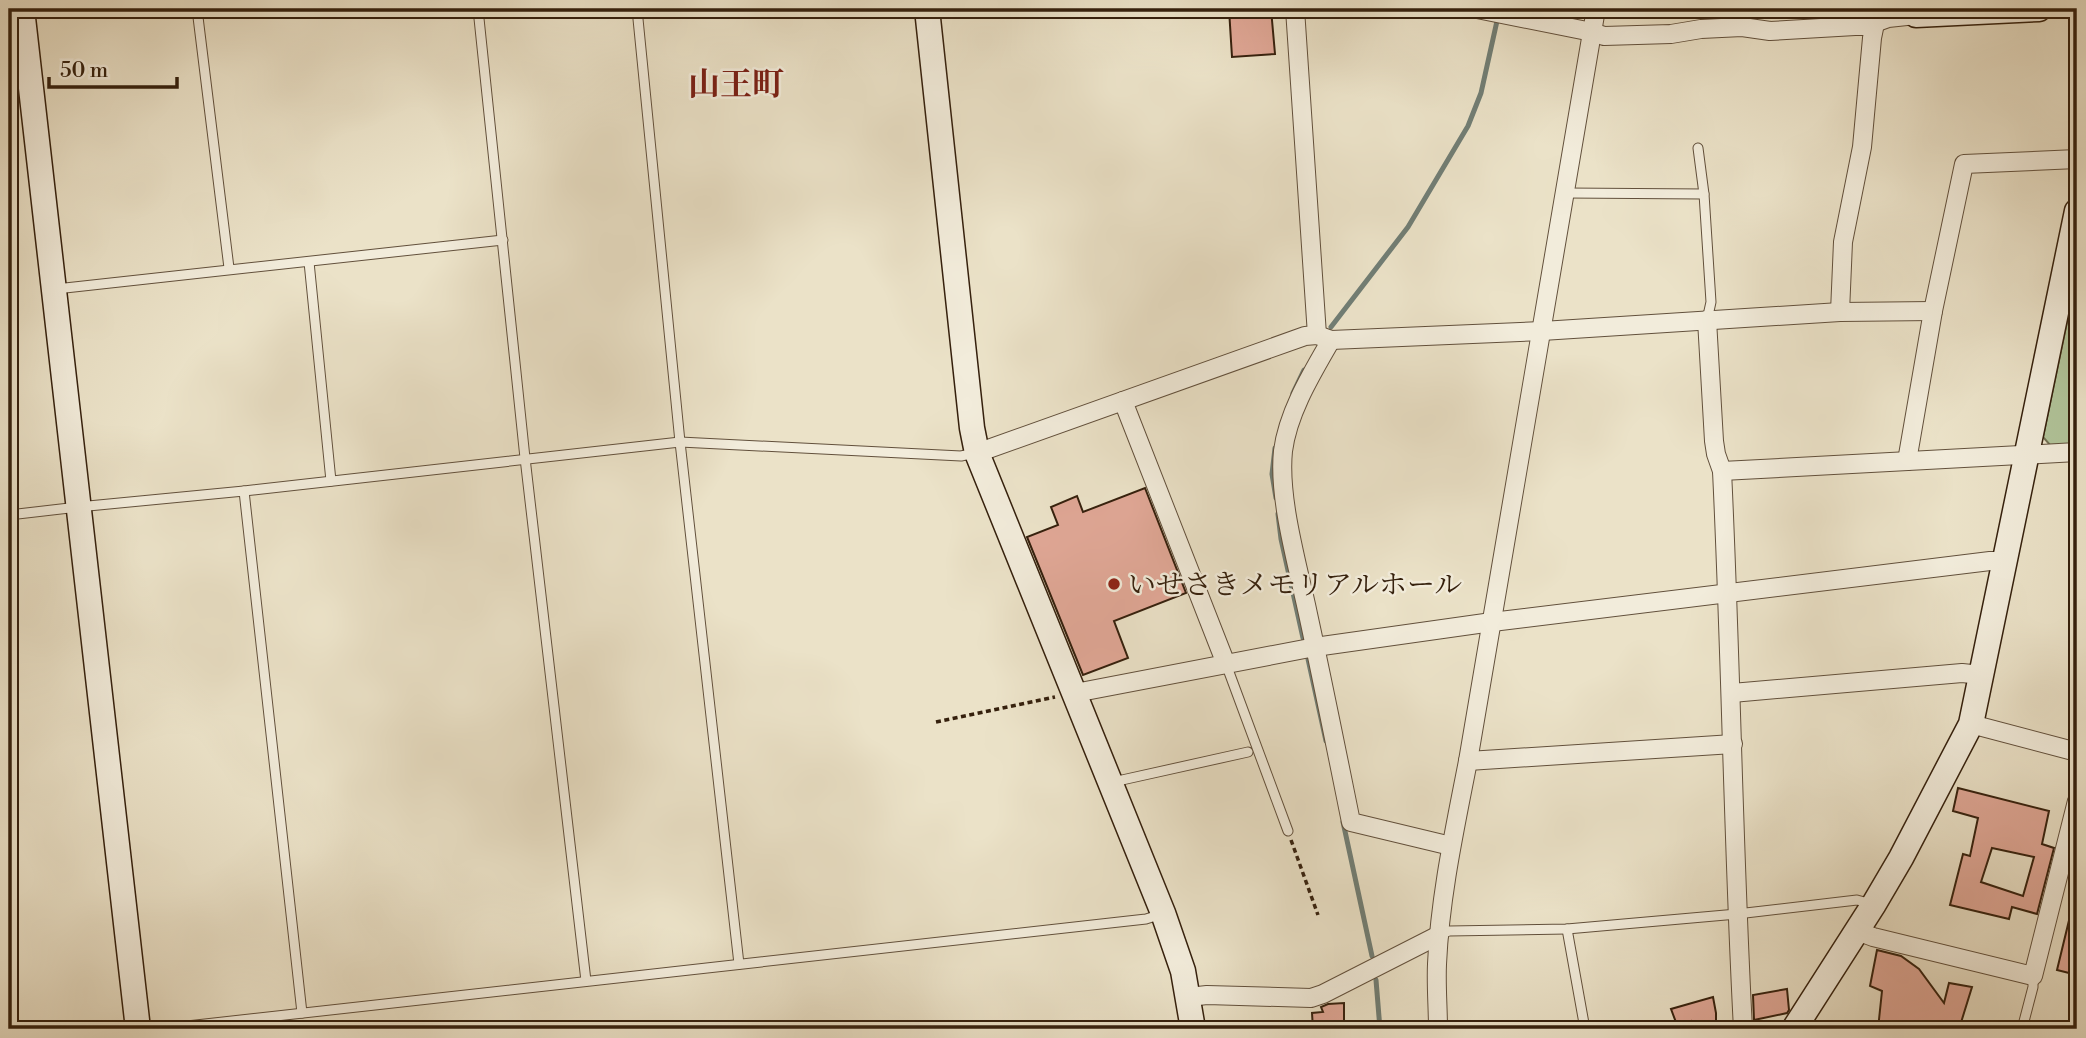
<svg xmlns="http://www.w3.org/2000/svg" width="2086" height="1038" font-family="'Libre Bodoni','Noto Serif JP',serif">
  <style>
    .green { fill: #b1c49a; stroke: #737254; stroke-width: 2 }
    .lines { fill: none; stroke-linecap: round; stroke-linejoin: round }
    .stream { stroke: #717e75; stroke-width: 5 }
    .building { fill: #e0a796; stroke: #35200d; stroke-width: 2; fill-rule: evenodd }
    .lane-casing { stroke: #62503c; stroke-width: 11 }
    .street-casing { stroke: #62503c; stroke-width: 20 }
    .secondary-casing { stroke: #35200d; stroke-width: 27 }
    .path { stroke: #35200d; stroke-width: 3.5; stroke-dasharray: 5 3.5; stroke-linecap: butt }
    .lane { stroke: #f2ecdb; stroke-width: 9 }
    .street { stroke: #f2ecdb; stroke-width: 18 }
    .secondary { stroke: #f2ecdb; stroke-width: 24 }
    .poi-dot { fill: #8f2418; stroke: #f2ecdb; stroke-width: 2.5 }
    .labels { text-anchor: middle; stroke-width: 5; stroke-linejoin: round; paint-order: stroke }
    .poi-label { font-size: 28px; fill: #35200d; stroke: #f2ecdb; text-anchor: start }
    .quarter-label { font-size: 32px; font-weight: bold; fill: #7a1f14; stroke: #f2ecdb }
  </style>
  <rect width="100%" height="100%" fill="#ebe2c8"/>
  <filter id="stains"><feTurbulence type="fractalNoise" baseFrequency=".00286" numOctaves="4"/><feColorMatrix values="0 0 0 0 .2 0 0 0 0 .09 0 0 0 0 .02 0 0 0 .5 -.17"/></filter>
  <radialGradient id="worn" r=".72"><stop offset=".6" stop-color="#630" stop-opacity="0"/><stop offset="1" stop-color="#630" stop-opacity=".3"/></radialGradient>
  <!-- green -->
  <path class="green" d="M2067,322l10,2v120l-27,1 -7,-8z"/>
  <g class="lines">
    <!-- stream -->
    <g class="stream">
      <path d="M1331,327l77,-100 60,-101 13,-33 16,-72"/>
      <path d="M1293,393l11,-23"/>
      <path d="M1275,448l-3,26 4,24"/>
      <path d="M1278,514l3,25 22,99"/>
      <path d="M1308,659l18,82"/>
      <path d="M1343,822l29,134"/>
      <path d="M1376,980l4,49"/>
    </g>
  </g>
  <!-- building -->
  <g class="building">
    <path d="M1229,9h42l4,45 -43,3z"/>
    <path d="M1145,488l41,105 -72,28 14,37 -45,17 -56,-138 31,-12 -7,-18 26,-11 6,16z"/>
    <path d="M1958,788l91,23 -7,33 12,4 -17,66 -25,-7 -3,12 -59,-14 13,-51 7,2 8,-38 -25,-7zM1992,848l42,9 -11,39 -42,-14z"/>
    <path d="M2072,908l5,1v66l-20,-5z"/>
    <path d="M1877,950l24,6 18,13 25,34 5,-20 23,4 -13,42h-81l4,-38 -12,-5z"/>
    <path d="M1787,989l2,21 -2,3 -33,7 -1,-25z"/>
    <path d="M1713,997l3,16v16h-24l-1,-8 -14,4 -6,-16z"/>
    <path d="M1344,1003v26h-31l-1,-16 11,-1 -2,-5 7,-3z"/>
  </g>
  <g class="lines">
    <!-- lane casing -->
    <g class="lane-casing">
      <g id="lane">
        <path d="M197,9l32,259"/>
        <path d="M478,9l47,449 61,523"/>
        <path d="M637,9l43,433 59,522"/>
        <path d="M1698,148l6,46 7,108 -4,18"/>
        <path d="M1566,193l138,1"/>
        <path d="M309,262l22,219"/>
        <path d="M56,289l447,-49"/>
        <path d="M244,491l58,522"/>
        <path d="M9,515l69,-8 166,-16 436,-49 281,14 14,-3"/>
        <path d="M1226,664l62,167"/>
        <path d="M1113,782l135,-30"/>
        <path d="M1567,929l18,100"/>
        <path d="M1439,935l10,-4 118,-2 170,-15 120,-14 15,4"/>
        <path d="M160,1029l986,-110 16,-5"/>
        <path d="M2022,1029l11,-42v-11"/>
      </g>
    </g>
    <!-- street casing -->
    <g class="street-casing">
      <g id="street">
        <path d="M1295,9l22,326"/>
        <path d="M1477,9l115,23 12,4 67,-2 30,-5 41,-2 28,4 85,-5h11l22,-8 28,-3"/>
        <path d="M1840,312l3,-70 19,-95 10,-109 6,-29"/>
        <path d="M1707,320l7,121 2,13 6,17c9,186 11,372 21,558"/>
        <path d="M1331,340c-19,33 -43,72 -48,111 -5,48 15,115 25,163 15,69 29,139 43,208l100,24"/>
        <path d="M1123,401l103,263"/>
        <path d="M977,453l328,-117 12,-1 14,5 211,-9 298,-19 93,-1"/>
        <path d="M1907,461l26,-150 31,-147 113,-5"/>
        <path d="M1722,471l355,-19"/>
        <path d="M1075,693l240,-46 177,-25 498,-61h14"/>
        <path d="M1732,693l230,-20 19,2"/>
        <path d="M1971,724l106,28"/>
        <path d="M1468,761l265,-17"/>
        <path d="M1857,931l16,6 160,39 44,-175"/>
        <path d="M1189,997l18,-2 104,3 12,-4 116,-59"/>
        <path d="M1438,1029c0,-21 -2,-43 -1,-65 3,-68 18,-136 31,-203l128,-752"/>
      </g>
    </g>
    <!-- secondary casing -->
    <g class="secondary-casing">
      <g id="secondary">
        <path d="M22,9l116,1020"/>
        <path d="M927,9l45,419 5,25 186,460 20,58 10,58"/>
        <path d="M1916,15l123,-6"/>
        <path d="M1794,1029l80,-125 27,-46 70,-134 106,-513"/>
      </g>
    </g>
    <!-- path -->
    <g class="path">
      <path d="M936,722l119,-25"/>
      <path d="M1291,840l27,75"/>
    </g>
    <!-- lane -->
    <use href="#lane" class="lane"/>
    <!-- street -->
    <use href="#street" class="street"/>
    <!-- secondary -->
    <use href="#secondary" class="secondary"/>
  </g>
  <!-- markers -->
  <circle class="poi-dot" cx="1114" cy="584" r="7"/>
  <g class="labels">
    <!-- poi labels -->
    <g class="poi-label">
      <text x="1128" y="594">いせさきメモリアルホール</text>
    </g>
    <!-- quarter labels -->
    <g class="quarter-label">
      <text x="736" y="95">山王町</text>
    </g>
  </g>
  <!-- margin -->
  <rect width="2086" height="1038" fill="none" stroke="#ebe2c8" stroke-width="35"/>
  <rect x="10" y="10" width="2065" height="1017" fill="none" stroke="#35200d" stroke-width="3.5"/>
  <rect x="18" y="18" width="2051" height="1003" fill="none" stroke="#35200d" stroke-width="2"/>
  <!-- scale -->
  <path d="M49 77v10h128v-10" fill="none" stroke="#35200d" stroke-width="3.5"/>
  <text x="60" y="77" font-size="21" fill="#35200d" stroke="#f2ecdb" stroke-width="5" paint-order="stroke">50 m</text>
  <rect width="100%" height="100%" filter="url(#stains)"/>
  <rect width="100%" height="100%" fill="url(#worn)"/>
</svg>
